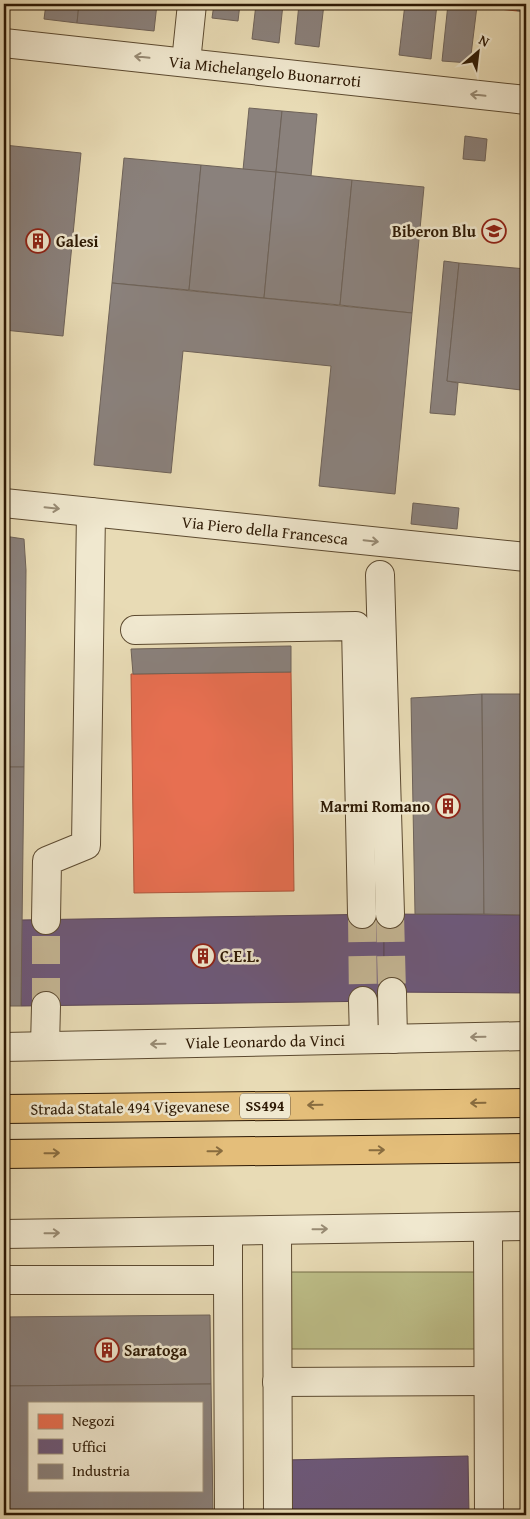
<svg xmlns="http://www.w3.org/2000/svg" width="530" height="1519" font-family="'Gentium Book Plus',serif">
  <style>
    .green { fill: #bdbe88; stroke: #756c46 }
    .shops { fill: #e76f51; stroke: #af553a }
    .offices { fill: #6d597a; stroke: #5a4657 }
    .industry { fill: #8a817c; stroke: #6e6258; fill-rule: evenodd }
    .lines { fill: none; stroke-linecap: round; stroke-linejoin: round }
    .minor-tunnel { stroke: #c3b492; stroke-width: 28; stroke-dasharray: 28 14; stroke-linecap: butt }
    .minor-casing { stroke: #5c4a30; stroke-width: 30 }
    .major-casing { stroke: #2d1904; stroke-width: 30 }
    .minor { stroke: #f0e8cf; stroke-width: 28 }
    .major { stroke: #e4be7a; stroke-width: 28 }
    .oneway { stroke: #988b74 }
    .oneway2 { stroke: #886c3f }
    .labels { text-anchor: middle; stroke-width: 5; stroke-linejoin: round; paint-order: stroke }
    .shield { fill: #f0e8cf; stroke: #685741; stroke-width: 1 }
    .shield-label { font-size: 15px; font-weight: bold; fill: #2d1904 }
    .street-label { font-size: 16px; fill: #2d1904; stroke: #f0e8cf }
    .poi-label { font-size: 16px; font-weight: bold; fill: #2d1904; stroke: #f0e8cf; text-anchor: start }
  </style>
  <rect width="100%" height="100%" fill="#e8dbb5"/>
  <filter id="stains"><feTurbulence type="fractalNoise" baseFrequency=".004" numOctaves="4"/><feColorMatrix values="0 0 0 0 .2 0 0 0 0 .09 0 0 0 0 .02 0 0 0 .5 -.17"/></filter>
  <radialGradient id="worn" r=".72"><stop offset=".6" stop-color="#630" stop-opacity="0"/><stop offset="1" stop-color="#630" stop-opacity=".3"/></radialGradient>
  <!-- green -->
  <path class="green" d="M290,1272h188v77h-187z"/>
  <!-- shops -->
  <g class="shops">
    <path d="M455,4h63l-1,7z"/>
    <path d="M526,339v51h-5z"/>
    <path d="M291,672l3,219 -160,2 -3,-219z"/>
  </g>
  <!-- offices -->
  <g class="offices">
    <path d="M384,914v87l-363,5v-86z"/>
    <path d="M384,914l142,1v78l-142,-1z"/>
    <path d="M468,1456l1,59h-182l-2,-55z"/>
  </g>
  <!-- industry -->
  <g class="industry">
    <path d="M46,4h33l-2,19 -33,-4z"/>
    <path d="M79,4h78l-3,27 -77,-8z"/>
    <path d="M214,4h26l-2,17 -26,-3z"/>
    <path d="M256,4h27l-4,39 -27,-4z"/>
    <path d="M299,4h25l-5,43 -24,-3z"/>
    <path d="M405,4h32l-6,55 -32,-4z"/>
    <path d="M448,4l29,2 -7,57 -28,-2z"/>
    <path d="M518,4h8v8l-9,-1z"/>
    <path d="M249,108l33,3 -6,61 -33,-2z"/>
    <path d="M282,111l35,3 -6,62 -35,-4z"/>
    <path d="M465,136l22,3 -2,22 -22,-2z"/>
    <path d="M4,145l77,8 -18,183 -59,-6z"/>
    <path d="M124,158l77,7 -12,125 -77,-7z"/>
    <path d="M201,165l75,7 -12,126 -75,-8z"/>
    <path d="M276,172l76,8 -12,125 -76,-7z"/>
    <path d="M352,180l72,7 -12,126 -72,-8z"/>
    <path d="M444,261l15,2 -12,118 11,2 -3,32 -25,-2z"/>
    <path d="M459,263l67,6v70l-5,51 -74,-9z"/>
    <path d="M112,283l300,30 -17,181 -76,-8 12,-120 -148,-15 -12,122 -77,-8z"/>
    <path d="M413,503l46,5 -2,21 -46,-5z"/>
    <path d="M4,536l20,3 2,31 -2,197h-20z"/>
    <path d="M291,646v26l-158,2 -2,-25z"/>
    <path d="M482,694l2,220h-69l-4,-216z"/>
    <path d="M482,694h44v221l-42,-1z"/>
    <path d="M4,767h20l-3,239h-17z"/>
    <path d="M210,1315l1,69 -207,2v-69z"/>
    <path d="M211,1384l2,131h-209v-129zM29,1403h172v87h-172z"/>
  </g>
  <g class="lines">
    <!-- minor-tunnel -->
    <g class="minor-tunnel">
      <path d="M362,914l1,87"/>
      <path d="M390,914l2,78"/>
      <path d="M46,1006v-86"/>
    </g>
    <!-- minor casing -->
    <g class="minor-casing">
      <g id="minor">
        <path d="M4,43l522,57"/>
        <path d="M186,62l6,-58"/>
        <path d="M4,503l522,54"/>
        <path d="M380,575l10,339"/>
        <path d="M135,630l221,-4 6,288"/>
        <path d="M46,920l1,-59 39,-16 5,-333"/>
        <path d="M392,992l1,47"/>
        <path d="M363,1001l1,38"/>
        <path d="M45,1046l1,-40"/>
        <path d="M4,1047l522,-11"/>
        <path d="M488,1227l1,288"/>
        <path d="M277,1230l1,285"/>
        <path d="M228,1231v49"/>
        <path d="M4,1234l522,-8"/>
        <path d="M4,1280h224l1,235"/>
        <path d="M277,1382l211,-1"/>
      </g>
    </g>
    <!-- major casing -->
    <g class="major-casing">
      <g id="major">
        <path d="M4,1109l522,-6"/>
        <path d="M4,1154l522,-6"/>
      </g>
    </g>
    <!-- minor -->
    <use href="#minor" class="minor"/>
    <!-- major -->
    <use href="#major" class="major"/>
  </g>
  <!-- one-way arrows -->
  <defs><path id="oneway-shaft" d="M-6 0H5M1.5-3L5.5 0L1.5 3" fill="none" stroke-width="1.6" stroke-linecap="round" stroke-linejoin="round" transform="scale(1.25)"/></defs>
  <g class="oneway">
    <use href="#oneway-shaft" transform="translate(142 57) rotate(-174)"/>
    <use href="#oneway-shaft" transform="translate(478 95) rotate(-174)"/>
    <use href="#oneway-shaft" transform="translate(52 508) rotate(6)"/>
    <use href="#oneway-shaft" transform="translate(371 541) rotate(6)"/>
    <use href="#oneway-shaft" transform="translate(478 1037) rotate(179)"/>
    <use href="#oneway-shaft" transform="translate(158 1044) rotate(179)"/>
    <use href="#oneway-shaft" transform="translate(320 1229) rotate(-1)"/>
    <use href="#oneway-shaft" transform="translate(52 1233) rotate(-1)"/>
  </g>
  <g class="oneway2">
    <use href="#oneway-shaft" transform="translate(478 1103) rotate(179)"/>
    <use href="#oneway-shaft" transform="translate(315 1105) rotate(179)"/>
    <use href="#oneway-shaft" transform="translate(377 1150) rotate(-1)"/>
    <use href="#oneway-shaft" transform="translate(215 1151) rotate(-1)"/>
    <use href="#oneway-shaft" transform="translate(52 1153) rotate(-1)"/>
  </g>
  <!-- icons -->
  <defs>
    <g id="school-ring" transform="scale(1.25)"><circle r="9.5" fill="#f0e8cf" stroke="#8f2418" stroke-width="1.5"/><path d="M0-5L7-2L0 1L-7-2ZM-4 1L0 2.5L4 1V4Q0 6-4 4Z" fill="#8f2418"/></g>
    <g id="building-ring" transform="scale(1.25)"><circle r="9.5" fill="#f0e8cf" stroke="#8f2418" stroke-width="1.5"/><path d="M-4-6H4V6H1V3H-1V6H-4ZM-2.5-4.3h1.7v1.8h-1.7ZM.8-4.3h1.7v1.8H.8ZM-2.5-1h1.7V.8h-1.7ZM.8-1h1.7V.8H.8Z" fill="#8f2418"/></g>
  </defs>
  <g fill-rule="evenodd">
    <use href="#school-ring" x="494" y="231"/>
    <use href="#building-ring" x="38" y="241"/>
    <use href="#building-ring" x="448" y="806"/>
    <use href="#building-ring" x="203" y="956"/>
    <use href="#building-ring" x="107" y="1350"/>
  </g>
  <g class="labels">
    <!-- shield labels -->
    <rect class="shield" x="240" y="1093.5" width="50" height="25" rx="4"/>
    <g class="shield-label">
      <text x="265" y="1111">SS494</text>
    </g>
    <!-- street labels -->
    <g class="street-label">
      <text transform="translate(265 71) rotate(6)" y="6">Via Michelangelo Buonarroti</text>
      <text transform="translate(265 530) rotate(6)" y="6">Via Piero della Francesca</text>
      <text transform="translate(265 1041) rotate(-1)" y="6">Viale Leonardo da Vinci</text>
      <text transform="translate(130 1107) rotate(-1)" y="6">Strada Statale 494 Vigevanese</text>
    </g>
    <!-- poi labels -->
    <g class="poi-label">
      <text x="476" y="237" text-anchor="end">Biberon Blu</text>
      <text x="56" y="247">Galesi</text>
      <text x="430" y="812" text-anchor="end">Marmi Romano</text>
      <text x="220" y="962">C.E.L.</text>
      <text x="124" y="1356">Saratoga</text>
    </g>
  </g>
  <!-- margin -->
  <rect width="530" height="1519" fill="none" stroke="#e8dbb5" stroke-width="20"/>
  <rect x="5" y="5" width="520" height="1509" fill="none" stroke="#2d1904" stroke-width="2.5"/>
  <rect x="10" y="10" width="510" height="1499" fill="none" stroke="#2d1904"/>
  <!-- legend -->
  <rect x="28" y="1402" width="175" height="90" fill="#f0e8cf" stroke="#a2957e"/>
  <rect x="38" y="1414" width="25" height="15" fill="#e76f51" stroke="#a2957e"/>
  <text x="72" y="1426" font-size="15" fill="#2d1904">Negozi</text>
  <rect x="38" y="1439" width="25" height="15" fill="#6d597a" stroke="#a2957e"/>
  <text x="72" y="1452" font-size="15" fill="#2d1904">Uffici</text>
  <rect x="38" y="1464" width="25" height="15" fill="#8a817c" stroke="#a2957e"/>
  <text x="72" y="1476" font-size="15" fill="#2d1904">Industria</text>
  <!-- north arrow -->
  <g transform="translate(478 52) rotate(28)" stroke="#f0e8cf" stroke-width="4" paint-order="stroke">
  <path d="M0-4L9 19L0 12L-9 19Z" fill="#2d1904"/>
  <text y="-8" font-size="14" font-weight="bold" text-anchor="middle" fill="#2d1904">N</text>
  </g>
  <rect width="100%" height="100%" filter="url(#stains)"/>
  <rect width="100%" height="100%" fill="url(#worn)"/>
</svg>
